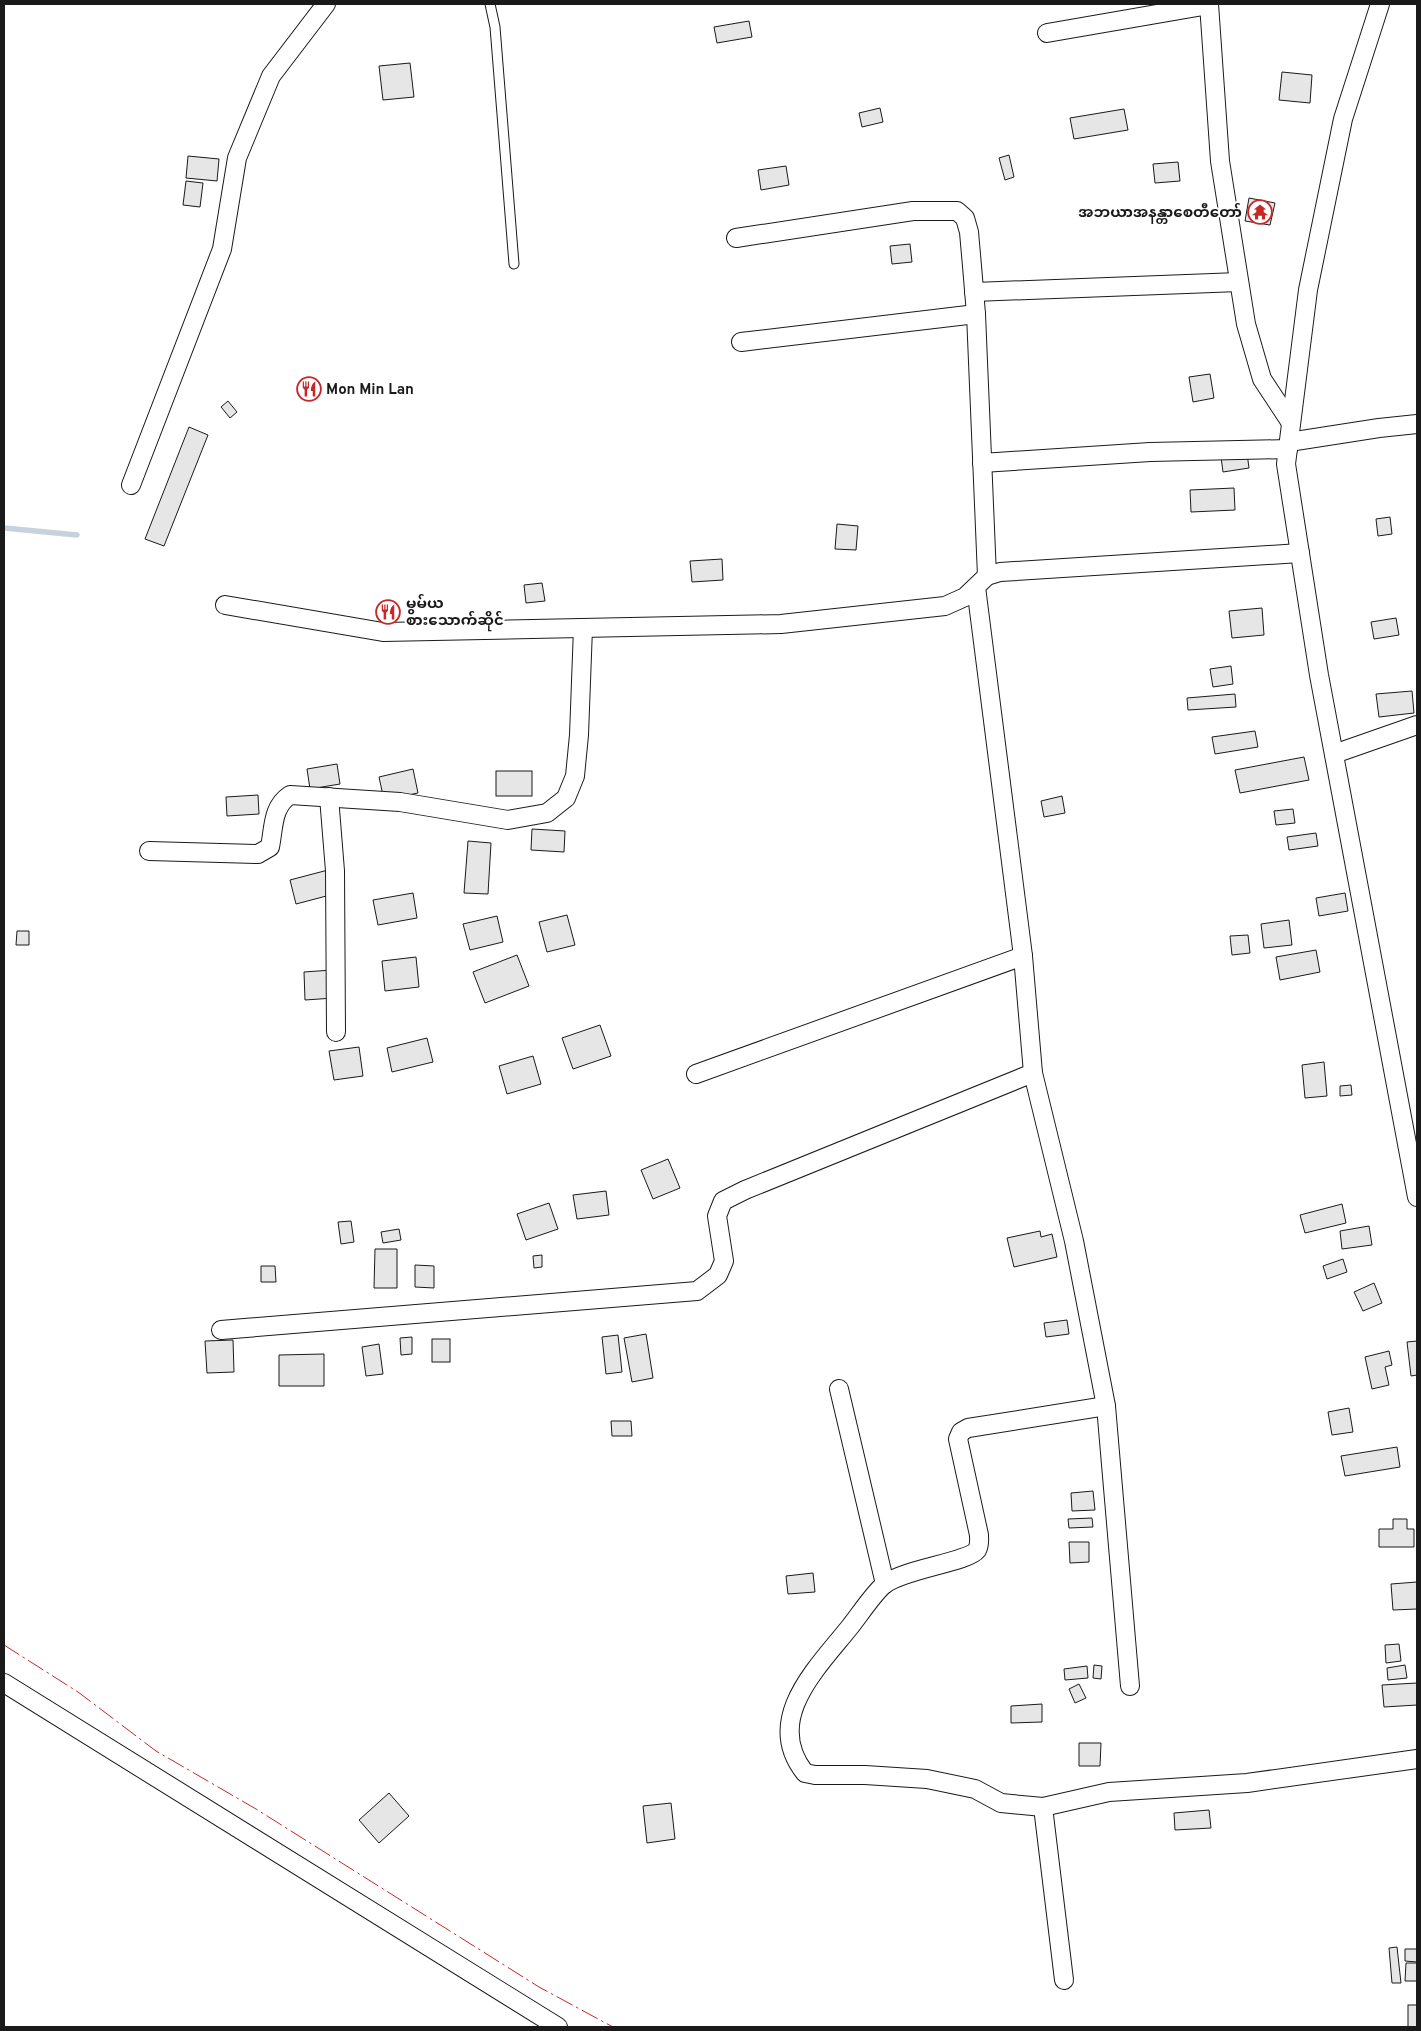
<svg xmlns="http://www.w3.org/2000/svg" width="1421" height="2031" font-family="Overpass,'Noto Sans Myanmar',sans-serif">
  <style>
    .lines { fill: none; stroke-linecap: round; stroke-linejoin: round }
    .stream { stroke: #c6d2dc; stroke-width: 5.5 }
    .building { fill: #e6e6e6; stroke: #1a1a1a }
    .service-casing { stroke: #1a1a1a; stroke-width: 11 }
    .minor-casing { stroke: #1a1a1a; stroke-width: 20 }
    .service { stroke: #fff; stroke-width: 9 }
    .minor { stroke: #fff; stroke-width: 18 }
    .power { stroke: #c62828; stroke-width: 1; stroke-dasharray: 18 4 2.5 4; stroke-linecap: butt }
    .labels { text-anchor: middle; stroke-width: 4; stroke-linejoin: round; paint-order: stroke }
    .poi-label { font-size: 15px; font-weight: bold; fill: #1a1a1a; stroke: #fff; text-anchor: start }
  </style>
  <rect width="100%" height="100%" fill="#fff"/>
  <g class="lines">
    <!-- stream -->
    <path class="stream" d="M4,528l73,7"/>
  </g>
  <!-- building -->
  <g class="building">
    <path d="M749,21l3,16 -35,6 -3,-16z"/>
    <path d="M410,63l4,34 -31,3 -4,-34z"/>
    <path d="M1282,72l30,3 -2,28 -31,-3z"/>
    <path d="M880,108l3,14 -21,5 -3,-14z"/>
    <path d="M1124,109l4,21 -54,9 -4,-21z"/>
    <path d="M1009,155l5,22 -9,3 -6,-22z"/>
    <path d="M188,156l31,3 -2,22 -31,-3z"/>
    <path d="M1178,162l2,19 -25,2 -2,-19z"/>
    <path d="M786,166l3,19 -28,5 -3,-20z"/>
    <path d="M186,181l17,2 -3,24 -17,-2z"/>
    <path d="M1249,198l26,5 -5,22 -25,-4z"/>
    <path d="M910,244l2,18 -20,2 -2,-18z"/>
    <path d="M1210,374l4,24 -21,4 -4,-25z"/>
    <path d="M228,401l9,11 -7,6 -9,-11z"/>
    <path d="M189,427l19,8 -44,111 -19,-7z"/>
    <path d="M1247,453l2,15 -26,4 -2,-15z"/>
    <path d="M1234,488l1,22 -44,2 -1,-22z"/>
    <path d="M1390,517l2,17 -14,2 -2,-17z"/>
    <path d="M837,524l21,2 -2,24 -21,-1z"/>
    <path d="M722,559l1,21 -31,2 -2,-21z"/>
    <path d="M542,583l3,18 -19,2 -2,-18z"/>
    <path d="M1262,608l2,27 -32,3 -3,-27z"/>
    <path d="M1396,618l3,17 -25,4 -3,-17z"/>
    <path d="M1231,666l2,18 -20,3 -3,-18z"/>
    <path d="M1412,691l2,22 -35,4 -3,-23z"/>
    <path d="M1235,694l1,13 -48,3 -1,-12z"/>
    <path d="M1255,731l3,16 -43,7 -3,-17z"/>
    <path d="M1304,757l5,23 -69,13 -5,-23z"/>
    <path d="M337,764l3,20 -30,5 -3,-20z"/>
    <path d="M413,769l5,24 -34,7 -5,-23z"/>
    <rect x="496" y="771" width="36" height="25"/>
    <path d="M258,795l1,19 -32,2 -1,-19z"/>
    <path d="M1062,796l3,17 -21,4 -3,-16z"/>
    <path d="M1293,809l2,14 -19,2 -2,-14z"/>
    <path d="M532,829l33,2 -1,21 -33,-2z"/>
    <path d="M1316,833l2,13 -29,4 -2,-13z"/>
    <path d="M468,841l23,2 -3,51 -24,-1z"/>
    <path d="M328,870l6,24 -38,10 -6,-24z"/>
    <path d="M413,893l4,25 -39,7 -5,-25z"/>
    <path d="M1345,893l3,18 -29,5 -3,-18z"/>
    <path d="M567,915l8,30 -28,7 -8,-30z"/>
    <path d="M497,916l6,26 -33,8 -7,-26z"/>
    <path d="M1289,920l3,25 -28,3 -3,-24z"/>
    <path d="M17,931h12v14h-13z"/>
    <path d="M1248,935l2,18 -18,2 -2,-19z"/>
    <path d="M1316,950l4,22 -40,8 -4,-23z"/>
    <path d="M517,955l12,31 -44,17 -12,-31z"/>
    <path d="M416,957l3,30 -34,4 -3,-30z"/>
    <path d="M332,970l2,28 -29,2 -1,-28z"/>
    <path d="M600,1025l11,31 -38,13 -11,-31z"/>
    <path d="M427,1038l6,24 -41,10 -5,-24z"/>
    <path d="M359,1047l4,29 -29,4 -5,-29z"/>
    <path d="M533,1056l8,28 -34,10 -8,-28z"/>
    <path d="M1324,1062l3,34 -22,2 -3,-33z"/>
    <path d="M1351,1085l1,10 -12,1v-10z"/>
    <path d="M668,1159l12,29 -27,11 -12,-29z"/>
    <path d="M606,1191l3,24 -32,4 -4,-24z"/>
    <path d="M549,1203l9,26 -32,11 -9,-26z"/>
    <path d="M1342,1204l4,19 -41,10 -5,-18z"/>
    <path d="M351,1221l3,21 -13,2 -3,-22z"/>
    <path d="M1369,1226l3,19 -30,4 -2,-18z"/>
    <path d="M399,1229l2,11 -18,3 -2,-11z"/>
    <path d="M1040,1231l1,6 11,-3 5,23 -43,10 -7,-29z"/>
    <path d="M375,1249h22v39h-23z"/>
    <path d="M542,1255v12l-8,1 -1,-12z"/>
    <path d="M1343,1259l4,13 -20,7 -4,-13z"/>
    <path d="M415,1265l19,1v22l-19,-1z"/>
    <path d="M261,1266h14l1,16h-15z"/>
    <path d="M1374,1283l8,20 -19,8 -9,-19z"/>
    <path d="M1067,1320l2,14 -23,3 -2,-14z"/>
    <path d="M646,1334l7,44 -21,4 -8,-44z"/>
    <path d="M618,1335l4,37 -16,2 -4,-37z"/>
    <path d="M412,1337v17l-11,1 -1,-17z"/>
    <rect x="432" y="1339" width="18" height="23"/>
    <path d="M233,1340l1,32 -27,1 -2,-32z"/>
    <path d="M1417,1341v34l-6,1 -4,-34z"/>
    <path d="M379,1344l4,30 -17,2 -4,-29z"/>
    <path d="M1389,1351l3,14 -7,2 4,18 -17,4 -7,-32z"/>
    <path d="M324,1354v32h-45v-31z"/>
    <path d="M1349,1408l4,24 -21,3 -4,-23z"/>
    <path d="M611,1421h20l1,15h-20z"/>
    <path d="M1397,1447l3,20 -55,9 -4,-20z"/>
    <path d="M1093,1491l2,19 -23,1 -1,-18z"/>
    <path d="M1092,1518l1,9 -24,1 -1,-9z"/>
    <path d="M1393,1519h14v10h7v18h-35v-18h14z"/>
    <path d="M1069,1542h20v20l-19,1z"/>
    <path d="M813,1573l2,19 -27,2 -2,-18z"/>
    <path d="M1417,1582v27l-24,1 -2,-26z"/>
    <path d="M1399,1644l2,17 -15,2 -1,-18z"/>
    <path d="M1094,1665l8,1 -1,13 -8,-1z"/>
    <path d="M1405,1665l2,13 -19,2 -1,-12z"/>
    <path d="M1087,1666l1,12 -23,2 -1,-11z"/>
    <path d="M1417,1683v22l-33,2 -2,-22z"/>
    <path d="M1079,1684l7,14 -11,5 -6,-14z"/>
    <path d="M1042,1704v18l-31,1v-17z"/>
    <path d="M1079,1743h22l-1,23h-21z"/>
    <path d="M389,1793l20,23 -30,27 -20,-23z"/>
    <path d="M671,1803l4,36 -28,4 -4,-37z"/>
    <path d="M1209,1810l2,18 -36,2 -1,-17z"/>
    <path d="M1397,1947l4,36h-9l-3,-35z"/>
    <path d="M1405,1949h12v13l-12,-1z"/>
    <path d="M1406,1963h11v18h-12z"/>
    <rect x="1408" y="2005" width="9" height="22"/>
  </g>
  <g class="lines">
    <!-- service casing -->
    <g class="service-casing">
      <path id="service" d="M490,4l5,23 19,237"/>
    </g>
    <!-- minor casing -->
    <g class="minor-casing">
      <g id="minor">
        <path d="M1209,4l11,157 26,163 16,55 29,44"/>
        <path d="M1380,4l-37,115 -35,171 -22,174 33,211 98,522"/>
        <path d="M1047,33l162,-28"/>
        <path d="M736,238l177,-27h44l8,7 4,14 3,34 4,48 11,262"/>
        <path d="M974,292l265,-10"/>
        <path d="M741,342l235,-28"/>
        <path d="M1289,442l90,-14 38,-4"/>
        <path d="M982,463l168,-11 138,-3"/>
        <path d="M131,485l91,-236 15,-91 34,-82 55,-72"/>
        <path d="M976,587l47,369 10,117 41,168 32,165 24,280"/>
        <path d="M225,605l158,27 398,-8 164,-18 20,-9 22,-21 13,-4 300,-19"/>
        <path d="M1334,754l83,-29"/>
        <path d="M329,797l6,74 1,161"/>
        <path d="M149,851l109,3 12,-7c4,-20 2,-40 20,-52l110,7 108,18 39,-7 19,-15 9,-22 4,-41 4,-107"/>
        <path d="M696,1074l327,-118"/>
        <path d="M221,1330l476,-39 21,-16 6,-14 -7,-45 6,-15 22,-11 288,-117"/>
        <path d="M839,1389l46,195"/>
        <path d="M1106,1406l-138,22 -7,4 -3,7 21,96c0,6 1,10 -2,15 -9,12 -73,19 -92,34 -10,7 -27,33 -36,44 -33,41 -86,92 -44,145l10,2h50l62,4 48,10 26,14 42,4 66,-15 138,-9 170,-24"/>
        <path d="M4,1683l554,344"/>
        <path d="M1043,1807l21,173"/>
      </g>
    </g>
    <!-- service -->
    <use href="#service" class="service"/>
    <!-- minor -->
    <use href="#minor" class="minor"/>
    <!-- power -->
    <path class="power" d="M4,1645l74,47 78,59 100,58 283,178 74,40"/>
  </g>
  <!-- icons -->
  <defs>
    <g id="temple-ring" transform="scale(1.25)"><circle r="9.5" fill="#fff" stroke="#c62828" stroke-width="1.5"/><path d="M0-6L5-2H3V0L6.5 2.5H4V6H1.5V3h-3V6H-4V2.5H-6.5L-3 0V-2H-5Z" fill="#c62828"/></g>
    <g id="restaurant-ring" transform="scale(1.25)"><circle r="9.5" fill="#fff" stroke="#c62828" stroke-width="1.5"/><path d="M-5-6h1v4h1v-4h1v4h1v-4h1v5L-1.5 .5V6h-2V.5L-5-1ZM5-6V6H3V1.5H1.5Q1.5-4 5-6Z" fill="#c62828"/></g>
  </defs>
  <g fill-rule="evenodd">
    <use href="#temple-ring" x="1260" y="212"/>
    <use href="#restaurant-ring" x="309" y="389"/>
    <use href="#restaurant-ring" x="388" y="612"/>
  </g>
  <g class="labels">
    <!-- poi labels -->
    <g class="poi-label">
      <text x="1242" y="217" text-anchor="end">အဘယာအနန္တာစေတီတော်</text>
      <text x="326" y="394">Mon Min Lan</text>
      <text x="406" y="608">မွမ်ယ<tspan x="406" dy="17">စားသောက်ဆိုင်</tspan></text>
    </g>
  </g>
  <!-- border -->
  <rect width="1421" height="2031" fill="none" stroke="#1a1a1a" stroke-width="10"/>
</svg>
